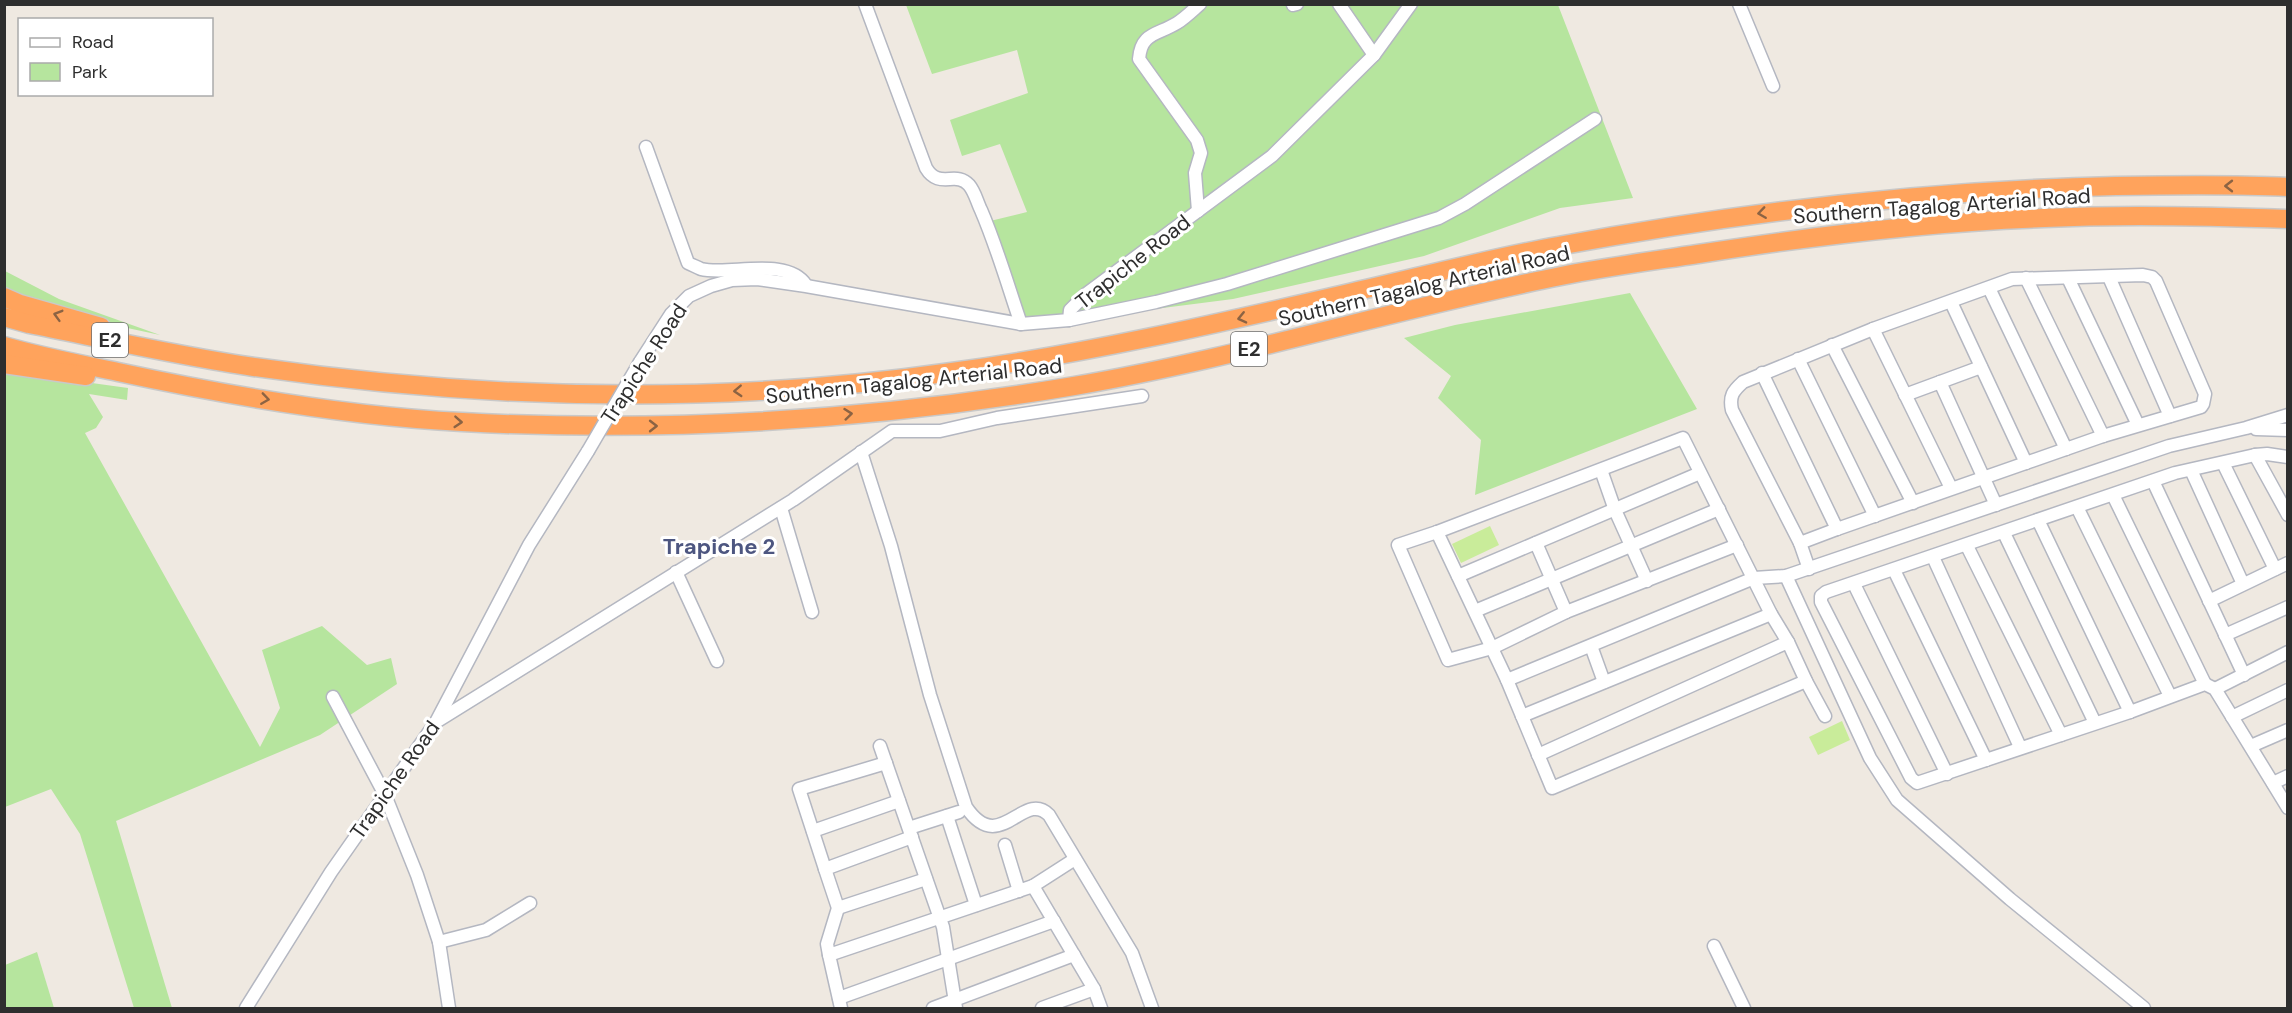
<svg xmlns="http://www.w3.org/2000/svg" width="2292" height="1013" font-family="'DM Sans',sans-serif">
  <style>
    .green { fill: #b6e59e }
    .pitch { fill: #c9ec9a }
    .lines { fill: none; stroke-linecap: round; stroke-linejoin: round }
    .minor-casing { stroke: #b4b7c1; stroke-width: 15 }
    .highway-casing { stroke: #c9c9c9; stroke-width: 21 }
    .minor { stroke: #fff; stroke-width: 12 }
    .highway { stroke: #ffa35c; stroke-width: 18 }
    .minor-bridge-casing { stroke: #b4b7c1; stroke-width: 15; stroke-linecap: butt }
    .minor-bridge { stroke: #fff; stroke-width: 12 }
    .oneway { stroke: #8c6343 }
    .labels { text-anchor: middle; stroke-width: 6; stroke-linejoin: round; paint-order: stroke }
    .shield { fill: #fff; stroke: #6d6d6d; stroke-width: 1.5 }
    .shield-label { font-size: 20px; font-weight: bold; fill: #2e2e2e }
    .street-label { font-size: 21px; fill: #2e2e2e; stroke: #fff }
    .neighbourhood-label { font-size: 22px; font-weight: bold; fill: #4d5680; stroke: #fff }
  </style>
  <rect width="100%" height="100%" fill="#efe9e1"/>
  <!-- green -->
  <g class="green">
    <path d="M906,5h652l75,193 -73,10 -136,48 -191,43 -164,21 -48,4 -35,-102 41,-10 -27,-68 -38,12 -12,-36 78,-27 -11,-43 -85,24z"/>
    <path d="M5,271l54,28 101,36 -93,-20 -62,-25z"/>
    <path d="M1630,293l67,116 -222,86 6,-55 -43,-42 13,-22 -47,-38 51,-13z"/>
    <path d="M5,371l123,17 -1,12 -38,-6 14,23 -7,11 -11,5 175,314 20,-39 -18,-58 60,-24 45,39 24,-7 6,26 -77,51 -204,86 56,187h-38l-54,-174 -29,-45 -46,18z"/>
    <path d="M37,952l17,56h-49v-43z"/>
  </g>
  <!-- pitch -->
  <g class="pitch">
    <path d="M1490,526l9,19 -38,18 -9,-19z"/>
    <path d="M1842,721l8,19 -32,15 -9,-18z"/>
  </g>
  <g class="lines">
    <!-- minor casing -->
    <g class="minor-casing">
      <g id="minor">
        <path d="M865,4l61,164c13,22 30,2 43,17 6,7 8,17 12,25 16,37 27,76 40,114"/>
        <path d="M1339,4l35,51"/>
        <path d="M1739,4l34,82"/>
        <path d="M1293,5l4,-1"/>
        <path d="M646,147l42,116c4,2 9,4 13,6 27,7 86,-13 105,16"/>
        <path d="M1198,211l-3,-38 6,-20 -4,-13 -58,-81c2,-27 19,-24 38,-36 8,-5 15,-12 23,-19"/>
        <path d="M2143,275l9,2 4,4 49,113 -2,10 -2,3 -98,29 -266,93 -37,14 -68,-133c-3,-14 1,-19 11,-28l130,-53 139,-50z"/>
        <path d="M2109,277l61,139"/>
        <path d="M2026,278l77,158"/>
        <path d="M2068,278l70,147"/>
        <path d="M1989,288l77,161"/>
        <path d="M1951,302l75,161"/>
        <path d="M1069,320l87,-18 71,-18 212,-66 26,-14 130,-85"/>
        <path d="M1873,329l78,159"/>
        <path d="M1832,345l81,158"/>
        <path d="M1798,359l77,157"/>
        <path d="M640,362l31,-48 18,-18 22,-10 21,-6 25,-1 49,7 215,38 48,-4 1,-10 16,-16 186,-138 102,-101 37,-51"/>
        <path d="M1762,373l75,156"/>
        <path d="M1940,382l56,123"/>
        <path d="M1905,395l76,-28"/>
        <path d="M2256,429l32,1"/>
        <path d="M861,452l30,94 39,149 36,112c34,50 57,-18 83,8l83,138 20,55"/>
        <path d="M2255,455l33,60"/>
        <path d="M2288,457l-21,-3 -12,1 -80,18 -349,119 -5,4v6l90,176 6,5 213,-71 75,-28 10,5 73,119"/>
        <path d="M2223,463l52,106"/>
        <path d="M1601,470l14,40 32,71"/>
        <path d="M2191,470l52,114"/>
        <path d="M2153,481l91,194"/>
        <path d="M2113,495l92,189"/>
        <path d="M2077,507l93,189"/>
        <path d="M781,508l31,104"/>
        <path d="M2038,520l92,192"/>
        <path d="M1437,532l70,148 45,108 254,-107"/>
        <path d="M2004,533l91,190"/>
        <path d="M1536,543l30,69 -74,36 -44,12 -50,-115 39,-13 246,-94 88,176 17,28 18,39 19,35"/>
        <path d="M1800,543l9,26"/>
        <path d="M1967,546l94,189"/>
        <path d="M1933,557l87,190"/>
        <path d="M1894,570l92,190"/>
        <path d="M676,572l41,89"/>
        <path d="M1458,576l242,-103"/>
        <path d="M1786,576l84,182 27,42 113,99 134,109"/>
        <path d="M1854,584l93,190"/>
        <path d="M2209,601l79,-38"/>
        <path d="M1475,611l244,-102"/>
        <path d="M1566,612l171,-67"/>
        <path d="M2225,635l63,-28"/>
        <path d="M1591,646l13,36"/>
        <path d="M1507,680l247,-102 32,-2 383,-130 77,-18 42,-13"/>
        <path d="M2215,689l73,-37"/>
        <path d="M333,697l52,98 32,80 22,67 10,66"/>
        <path d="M1522,716l249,-102"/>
        <path d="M2232,717l56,-27"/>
        <path d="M436,722l357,-222 99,-69h48l57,-13 145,-22"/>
        <path d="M880,746l63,181 13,81"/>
        <path d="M2251,746l37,-16"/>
        <path d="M1538,755l250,-113"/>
        <path d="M2273,783l15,-7"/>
        <path d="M947,816l29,89"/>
        <path d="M909,828l50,-16"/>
        <path d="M813,831l86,-30"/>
        <path d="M1005,845l14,46"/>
        <path d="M825,869l-26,-80 87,-26"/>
        <path d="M1033,886l42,-27"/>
        <path d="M838,908l88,-29"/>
        <path d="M439,942l47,-12 44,-27"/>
        <path d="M1714,946l30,62"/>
        <path d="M829,955l-2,-11 11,-36 -13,-39 87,-32"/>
        <path d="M839,998l215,-77"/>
        <path d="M246,1008l85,-136 105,-150 93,-177 59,-94"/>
        <path d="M841,1008l-12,-53 204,-69 61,103 7,19"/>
        <path d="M933,1008l141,-53"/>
        <path d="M1042,1008l52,-19"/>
      </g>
    </g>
    <!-- highway casing -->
    <g class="highway-casing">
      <g id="highway">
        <path d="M4,297l16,7 81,23"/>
        <path d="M4,317l25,7c75,15 150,32 225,43 230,33 467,38 698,5 132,-18 263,-48 393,-78 71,-16 141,-35 213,-48 184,-34 370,-56 558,-60 57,-1 114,-2 172,1"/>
        <path d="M4,346c38,11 76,18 114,26 112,24 228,44 344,50 205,11 410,-2 612,-36 164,-28 324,-78 487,-110 45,-9 91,-15 137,-22 115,-18 230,-32 346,-36 81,-4 163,-2 244,1"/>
        <path d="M4,364l82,12"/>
      </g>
    </g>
    <!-- minor -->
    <use href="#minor" class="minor"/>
    <!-- highway -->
    <use href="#highway" class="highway"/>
    <!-- minor-bridge casing -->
    <g class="minor-bridge-casing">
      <path id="minor-bridge" d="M588,451l52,-89"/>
    </g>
    <!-- minor-bridge -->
    <use href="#minor-bridge" class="minor-bridge"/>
  </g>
  <!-- one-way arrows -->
  <defs><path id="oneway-chevron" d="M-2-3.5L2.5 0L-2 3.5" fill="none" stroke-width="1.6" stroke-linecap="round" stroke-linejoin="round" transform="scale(1.5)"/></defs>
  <g class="oneway">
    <use href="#oneway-chevron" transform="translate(2229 186) rotate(-180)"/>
    <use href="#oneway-chevron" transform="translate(1762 213) rotate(172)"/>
    <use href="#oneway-chevron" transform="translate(58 315) rotate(-164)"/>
    <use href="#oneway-chevron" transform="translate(1242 318) rotate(167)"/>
    <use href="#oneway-chevron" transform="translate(738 391) rotate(177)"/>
    <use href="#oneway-chevron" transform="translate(265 399) rotate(8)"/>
    <use href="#oneway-chevron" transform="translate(848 414) rotate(-6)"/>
    <use href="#oneway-chevron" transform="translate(458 422) rotate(4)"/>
    <use href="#oneway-chevron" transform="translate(653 426)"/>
  </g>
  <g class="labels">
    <!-- shield labels -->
    <g class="shield">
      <rect x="92" y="323" width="36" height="34" rx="4.5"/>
      <rect x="1231" y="332" width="36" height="34" rx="4.5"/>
    </g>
    <g class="shield-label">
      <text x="110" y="347">E2</text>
      <text x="1249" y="356">E2</text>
    </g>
    <!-- street labels -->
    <g class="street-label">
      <text transform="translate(1942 206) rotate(-4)" y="7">Southern Tagalog Arterial Road</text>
      <text transform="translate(1133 262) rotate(-38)" y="7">Trapiche Road</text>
      <text transform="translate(1424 286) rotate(-13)" y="7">Southern Tagalog Arterial Road</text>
      <text transform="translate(644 364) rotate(-57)" y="7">Trapiche Road</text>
      <text transform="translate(914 381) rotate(-6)" y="7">Southern Tagalog Arterial Road</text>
      <text transform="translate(395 780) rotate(-55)" y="7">Trapiche Road</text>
    </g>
    <!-- neighbourhood labels -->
    <g class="neighbourhood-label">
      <text x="719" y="554">Trapiche 2</text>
    </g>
  </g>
  <!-- border -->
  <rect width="2292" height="1013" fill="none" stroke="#2e2e2e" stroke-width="12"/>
  <!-- legend -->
  <rect x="18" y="18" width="195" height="78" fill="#ffffff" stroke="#ababab" stroke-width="1.5"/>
  <rect x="30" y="38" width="30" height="9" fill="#ffffff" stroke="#ababab" stroke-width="1.5"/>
  <text x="72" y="48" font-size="18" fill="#2e2e2e">Road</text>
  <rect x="30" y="63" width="30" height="18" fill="#b6e59e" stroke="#ababab" stroke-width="1.5"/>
  <text x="72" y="78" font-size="18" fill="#2e2e2e">Park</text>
</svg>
